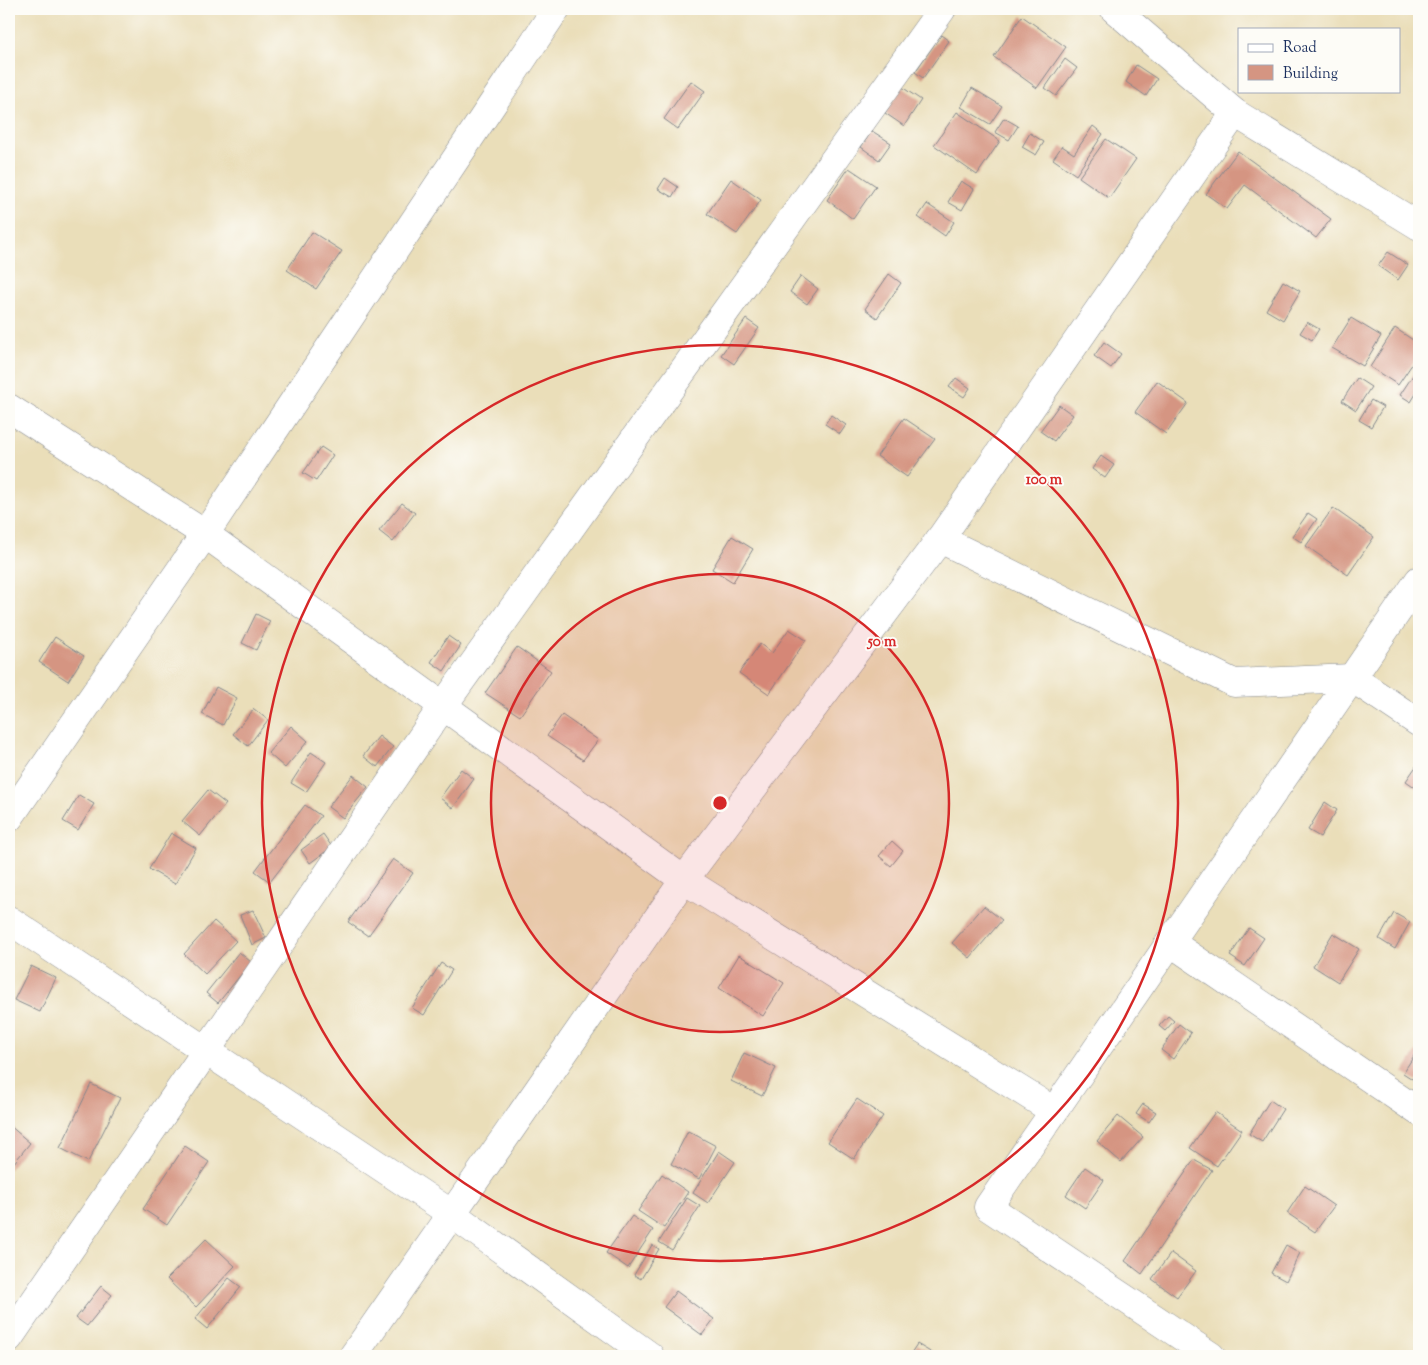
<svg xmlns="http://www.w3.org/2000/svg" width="1428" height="1365" font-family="'Sorts Mill Goudy',serif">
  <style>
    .building { fill: #d59582 }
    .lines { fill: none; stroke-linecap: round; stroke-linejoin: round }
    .minor-casing { stroke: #82868c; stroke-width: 29 }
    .minor { stroke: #fff; stroke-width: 28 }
    .ring { fill: none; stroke: #d62828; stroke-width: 2.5 }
    .centre { fill: #d62828; stroke: #fdfcf7; stroke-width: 2.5 }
    .ring-label { font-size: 15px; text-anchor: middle; font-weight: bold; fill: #d62828; stroke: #fdfcf7; stroke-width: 4; stroke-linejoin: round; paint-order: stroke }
  </style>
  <rect width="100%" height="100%" fill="#fdfcf7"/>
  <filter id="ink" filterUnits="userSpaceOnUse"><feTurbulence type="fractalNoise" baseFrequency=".02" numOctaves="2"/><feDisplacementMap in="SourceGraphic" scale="10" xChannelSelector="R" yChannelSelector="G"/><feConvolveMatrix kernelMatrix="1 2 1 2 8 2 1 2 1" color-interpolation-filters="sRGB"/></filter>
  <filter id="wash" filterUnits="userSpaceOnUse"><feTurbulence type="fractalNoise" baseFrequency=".0096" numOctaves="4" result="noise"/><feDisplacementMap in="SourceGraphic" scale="20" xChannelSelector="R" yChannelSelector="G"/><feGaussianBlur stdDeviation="1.12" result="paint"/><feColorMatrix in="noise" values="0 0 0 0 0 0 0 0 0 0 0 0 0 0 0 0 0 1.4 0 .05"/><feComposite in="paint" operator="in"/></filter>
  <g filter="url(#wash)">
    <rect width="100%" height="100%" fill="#eadeb9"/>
    <g id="blocks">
      <!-- building -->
      <g class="building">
        <path d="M1022,16l44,31 -29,41 -43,-31z"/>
        <path d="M941,35l8,6 -26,37 -8,-6z"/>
        <path d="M1065,59l12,9 -21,28 -11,-8z"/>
        <path d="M1136,65l21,14 -11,17 -20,-14z"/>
        <path d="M691,81l14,10 -27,38 -14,-10z"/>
        <path d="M902,87l19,13 -17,26 -19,-13z"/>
        <path d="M972,88l30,18 -12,18 -29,-17z"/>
        <path d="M957,112l43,29 -23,34 -43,-30z"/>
        <path d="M1004,118l14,8 -9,14 -14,-8z"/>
        <path d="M1093,126l10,8 -27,41 -23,-16 9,-13 12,8z"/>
        <path d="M872,131l19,12 -12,17 -18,-13z"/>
        <path d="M1030,133l14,9 -8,13 -14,-8z"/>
        <path d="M1106,139l30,20 -27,39 -30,-21z"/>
        <path d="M1238,151l93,68 -15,19 -71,-53 -18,24 -21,-15z"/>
        <path d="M849,168l27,18 -23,33 -26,-19z"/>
        <path d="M665,178l13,9 -6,10 -14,-8z"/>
        <path d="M731,179l30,21 -24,34 -30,-20z"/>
        <path d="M961,181l13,8 -12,21 -14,-8z"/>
        <path d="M927,204l27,18 -9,14 -27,-19z"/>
        <path d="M312,232l30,19 -26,38 -29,-19z"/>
        <path d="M1388,252l20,13 -10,15 -20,-14z"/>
        <path d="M889,274l12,9 -24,35 -12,-9z"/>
        <path d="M801,276l17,13 -11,15 -17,-12z"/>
        <path d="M1283,281l17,10 -17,29 -17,-10z"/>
        <path d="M1351,318l30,18 -18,30 -31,-18z"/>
        <path d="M746,319l13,9 -25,36 -13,-9z"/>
        <path d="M1307,322l12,7 -7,11 -12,-7z"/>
        <path d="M1395,328l24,16v10l-21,31 -28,-18z"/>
        <path d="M1104,342l17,12 -10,14 -17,-12z"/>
        <path d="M1419,366v23l-8,13 -11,-7z"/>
        <path d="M956,378l14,10 -6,9 -15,-10z"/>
        <path d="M1357,378l14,9 -15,23 -14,-9z"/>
        <path d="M1157,381l31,22 -22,31 -31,-22z"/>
        <path d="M1371,400l12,7 -12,20 -12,-7z"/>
        <path d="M1059,405l14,10 -19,26 -14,-10z"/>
        <path d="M831,415l15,10 -6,9 -15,-10z"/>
        <path d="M904,418l31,21 -28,38 -30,-21z"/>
        <path d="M321,447l12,8 -17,26 -13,-8z"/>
        <path d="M1101,456l13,9 -9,13 -13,-9z"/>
        <path d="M402,503l13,10 -22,29 -14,-11z"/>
        <path d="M1333,508l41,29 -26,38 -42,-29z"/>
        <path d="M1308,513l9,6 -16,23 -9,-6z"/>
        <path d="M732,536l21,13 -20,33 -21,-13z"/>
        <path d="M256,614l14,7 -14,29 -14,-7z"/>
        <path d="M789,629l17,11 -37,54 -30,-21 21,-29 12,9z"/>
        <path d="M448,636l13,9 -17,26 -13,-9z"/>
        <path d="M55,637l29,19 -16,25 -29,-19z"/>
        <path d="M517,647l34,24 -31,45 -35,-23z"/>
        <path d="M216,687l21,11 -14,27 -21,-11z"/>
        <path d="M254,709l14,11 -20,26 -15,-12z"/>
        <path d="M562,715l36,25 -15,20 -36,-24z"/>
        <path d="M291,726l17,15 -23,27 -17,-15z"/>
        <path d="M379,736l14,11 -16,20 -14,-11z"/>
        <path d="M311,752l15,10 -20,30 -15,-9z"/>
        <path d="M1419,762v21l-3,5 -10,-7z"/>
        <path d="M461,769l13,10 -21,29 -13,-10z"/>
        <path d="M353,775l15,12 -25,31 -15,-11z"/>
        <path d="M208,790l18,14 -26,32 -18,-15z"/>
        <path d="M79,795l15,9 -16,26 -15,-9z"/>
        <path d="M1325,802l12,8 -17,27 -12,-7z"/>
        <path d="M305,805l16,11 -51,66 -15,-11z"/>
        <path d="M171,833l25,15 -21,36 -26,-15z"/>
        <path d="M323,834l9,13 -22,16 -9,-13z"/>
        <path d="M892,841l11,10 -12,15 -12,-10z"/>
        <path d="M393,859l20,14 -45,63 -20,-14z"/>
        <path d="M984,906l18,14 -32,38 -18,-15z"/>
        <path d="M253,910l13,28 -14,7 -12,-30z"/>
        <path d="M1394,913l16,9 -15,27 -16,-10z"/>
        <path d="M214,921l22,20 -31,33 -21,-20z"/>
        <path d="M1249,928l15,10 -19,28 -15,-10z"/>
        <path d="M1333,933l26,16 -21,33 -25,-16z"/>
        <path d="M239,952l12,10 -33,41 -12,-10z"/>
        <path d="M739,955l45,28 -21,33 -44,-28z"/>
        <path d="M441,963l11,7 -28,45 -12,-7z"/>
        <path d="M31,966l25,12 -16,34 -26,-12z"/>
        <path d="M1168,1016l6,5 -9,10 -6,-5z"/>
        <path d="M1179,1024l12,9 -18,26 -12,-9z"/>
        <path d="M1419,1048v31l-2,3 -14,-9z"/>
        <path d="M744,1053l32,15 -14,28 -31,-15z"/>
        <path d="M91,1084l29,14 -32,64 -28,-14z"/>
        <path d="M857,1099l26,17 -29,43 -26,-17z"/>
        <path d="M1270,1100l13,9 -21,33 -13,-8z"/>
        <path d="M1143,1104l13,8 -7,10 -13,-8z"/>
        <path d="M1215,1112l27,18 -25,36 -27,-18z"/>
        <path d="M1118,1116l25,21 -22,25 -24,-21z"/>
        <path d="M9,1125l21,18 -21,26z"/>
        <path d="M688,1131l28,15 -17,33 -28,-15z"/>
        <path d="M185,1146l24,16 -42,63 -24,-16z"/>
        <path d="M719,1151l16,11 -27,41 -15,-10z"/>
        <path d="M1194,1160l18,10 -70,104 -17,-13z"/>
        <path d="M1085,1167l19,13 -19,28 -19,-13z"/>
        <path d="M662,1174l26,18 -24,36 -26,-17z"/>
        <path d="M1305,1186l29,20 -19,26 -28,-19z"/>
        <path d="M687,1198l13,8 -28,44 -13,-8z"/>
        <path d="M632,1216l21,14 -25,38 -22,-15z"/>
        <path d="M206,1239l29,27 -39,41 -29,-28z"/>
        <path d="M652,1245l7,4 -18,30 -7,-4z"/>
        <path d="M1286,1245l14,8 -14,28 -15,-8z"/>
        <path d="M1171,1253l25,18 -19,26 -25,-18z"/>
        <path d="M229,1278l12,9 -34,42 -12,-10z"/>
        <path d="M101,1286l11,9 -25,31 -11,-8z"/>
        <path d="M676,1291l38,28 -12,16 -38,-28z"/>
        <path d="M917,1344l20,12h-28z"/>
      </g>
    </g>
  </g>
  <g filter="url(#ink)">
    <use href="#blocks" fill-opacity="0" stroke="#82868c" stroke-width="1"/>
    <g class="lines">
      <!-- minor casing -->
      <g class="minor-casing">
        <g id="minor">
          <path d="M1114,9l121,104 184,113"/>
          <path d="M9,408l196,126 479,346 370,231"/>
          <path d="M940,539l294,144 118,-5"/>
          <path d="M1419,580l-67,98 67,45"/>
          <path d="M9,818l196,-284 351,-525"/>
          <path d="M9,920l443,294 198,142"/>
          <path d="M1170,942l249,170"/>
          <path d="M9,1338l434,-632 499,-697"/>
          <path d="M353,1356l331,-476 256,-341 295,-426"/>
          <path d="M1211,1356l-223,-149 364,-529"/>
        </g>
      </g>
      <!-- minor -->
      <use href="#minor" class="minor"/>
    </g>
  </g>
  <!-- distance rings -->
  <circle cx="720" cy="803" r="229" fill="#d62828" fill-opacity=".12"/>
  <g class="ring">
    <circle cx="720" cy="803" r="229"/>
    <circle cx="720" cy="803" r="458"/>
  </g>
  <circle cx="720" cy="803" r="8" class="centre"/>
  <g class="ring-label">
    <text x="1044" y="484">100 m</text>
    <text x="882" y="646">50 m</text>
  </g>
  <!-- margin -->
  <rect width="1428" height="1365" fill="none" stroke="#fdfcf7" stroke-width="30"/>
  <!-- legend -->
  <rect x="1238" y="28" width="162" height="65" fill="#fdfcf7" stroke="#a3aaba"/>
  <rect x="1248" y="44" width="25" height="8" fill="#ffffff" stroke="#a3aaba"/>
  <text x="1283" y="52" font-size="15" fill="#1b2f5e">Road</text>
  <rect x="1248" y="65" width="25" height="15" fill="#d59582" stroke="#a3aaba"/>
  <text x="1283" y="78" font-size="15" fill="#1b2f5e">Building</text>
</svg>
